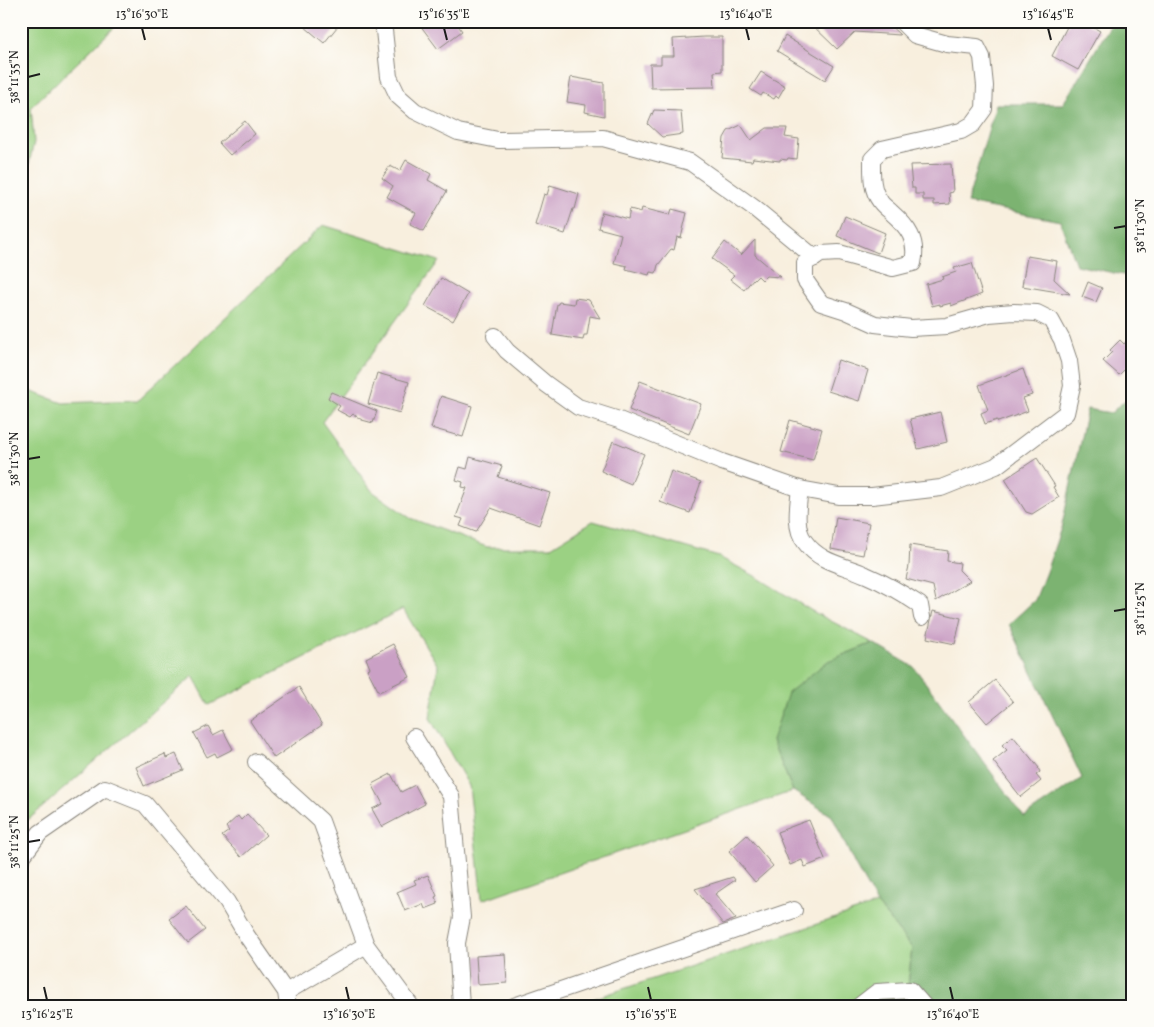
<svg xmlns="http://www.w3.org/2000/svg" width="1154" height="1027" font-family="Vollkorn,serif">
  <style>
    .green { fill: #9bd183; stroke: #5c7650 }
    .forest { fill: #7cb371; stroke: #4c6846 }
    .building { fill: #caa0c5 }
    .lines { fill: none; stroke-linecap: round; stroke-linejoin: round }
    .minor-casing { stroke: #8a867d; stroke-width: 18 }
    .minor { stroke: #fff; stroke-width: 16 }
    .ticks { fill: none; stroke: #1c1c1c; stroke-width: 2 }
    .neatline { fill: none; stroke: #1c1c1c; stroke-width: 2 }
    .ticks-label { font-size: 12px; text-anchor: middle; fill: #1c1c1c }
  </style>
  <rect width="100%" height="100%" fill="#fdfcf7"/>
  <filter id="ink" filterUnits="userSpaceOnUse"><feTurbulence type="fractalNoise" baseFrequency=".02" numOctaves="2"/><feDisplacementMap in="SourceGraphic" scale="10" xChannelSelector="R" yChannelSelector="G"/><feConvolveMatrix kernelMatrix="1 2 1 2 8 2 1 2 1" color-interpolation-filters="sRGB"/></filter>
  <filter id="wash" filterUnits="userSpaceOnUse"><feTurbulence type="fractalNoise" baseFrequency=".0096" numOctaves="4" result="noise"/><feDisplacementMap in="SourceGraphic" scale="20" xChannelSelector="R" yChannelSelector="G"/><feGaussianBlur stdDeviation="1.12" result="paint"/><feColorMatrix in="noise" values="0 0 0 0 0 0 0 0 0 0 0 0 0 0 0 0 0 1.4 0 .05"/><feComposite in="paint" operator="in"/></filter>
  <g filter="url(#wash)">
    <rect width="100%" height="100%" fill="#f8efde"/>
    <!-- green -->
    <g class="green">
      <path d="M21,21h100l-90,86 3,35 -13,56z"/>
      <path d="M323,225l116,36 -117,161 50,69 38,27 77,29h64l42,-26 126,36 36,19 57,35 61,32 -45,18 -56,80 21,50 -311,109 -13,-114 -39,-68 8,-52 -35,-57 -194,96 -16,-29 -172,150v-438l42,15 75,-3z"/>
      <path d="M877,904l35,44 -6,58h-334z"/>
    </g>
    <!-- forest -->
    <g class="forest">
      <path d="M1107,21h26v256l-57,-12 -16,-44 -93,-18 29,-99h67l47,-78z"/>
      <path d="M1133,393v613h-227l6,-58 -35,-44 -22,-39 -23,-49 -39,-25 -21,-50 16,-48 40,-32 45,-18 41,24 110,150 58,-39 -73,-154 26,-24 11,-28 16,-47 25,-116 24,4z"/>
    </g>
    <g id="blocks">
      <!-- building -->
      <g class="building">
        <path d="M298,21h44l-18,22z"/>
        <path d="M417,21h38l7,10 -24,18z"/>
        <path d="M808,21h77l15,14 -45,-3 -18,17z"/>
        <path d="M1070,21h12l18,10 -22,39 -26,-14z"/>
        <path d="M785,36l49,30 -9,14 -48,-29z"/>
        <path d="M704,37h18v34l-8,1 1,15 -64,1 -1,-24h11v-8h13l-1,-17z"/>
        <path d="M761,72l24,14 -7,12 -2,-2 -2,3 -11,-6 -2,3 -11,-7z"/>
        <path d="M571,77l33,6v33l-19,-4 1,-7 -19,-3z"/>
        <path d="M654,110l27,1 2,23 -21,3 -14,-13z"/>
        <path d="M245,121l10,13 -25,21 -11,-12z"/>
        <path d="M741,125l10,15 16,-12h20l-2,9 14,2 -2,20 -9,-1 -1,2 -7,-1v2l-27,-3 -1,3 -30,-3 2,-20 4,-7z"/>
        <path d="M406,160l25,14 -3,6 19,11 -23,40 -14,-7 6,-11 -29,-16 6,-11 -11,-8 8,-12 10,5z"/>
        <path d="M951,164l2,28 -4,1 1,11 -16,1v-5h-11v-6h-8v-6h-3l-2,-23z"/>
        <path d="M550,185l29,9 -4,15h-2l-8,25 -30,-9 9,-31 3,1z"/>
        <path d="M642,208l28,7 2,-6 15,4 -6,25 -4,-1 -3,13 -3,-1 -13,16 -2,8 -6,-1 -1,3 -23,-6 1,-3 -13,-3 7,-29 -23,-6 4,-16 26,7 2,-10 11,3z"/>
        <path d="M845,216l40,17 -7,20 -41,-17z"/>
        <path d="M755,240v15l26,22 -15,-1 -4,4 -4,-4 -4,4 -1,-1 -9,11 -14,-11 4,-4 -22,-16 13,-17 16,13z"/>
        <path d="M1027,256l30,5 -3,18 16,15 -48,-8z"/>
        <path d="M972,263l10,31 -31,12v-3l-11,3v-2l-8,2 -6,-22 17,-5 -1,-2 14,-5 -2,-4z"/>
        <path d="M441,278l27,16 -15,27 -28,-15z"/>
        <path d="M1088,282l14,6 -6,14 -14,-5z"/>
        <path d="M575,298l14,2 11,18 -10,-2 -3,19h-3l-1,5 -31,-5 5,-31h1l1,-2 15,2z"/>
        <path d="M1133,335v26l-14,14 -16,-14 9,-9 -2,-2 10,-10 4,4z"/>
        <path d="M838,360l30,10 -9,31 -31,-10z"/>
        <path d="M1023,369l9,26 -9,3 5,13 -30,11 -1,-2 -12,4 -4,-11 7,-3 -9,-25z"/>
        <path d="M377,373l32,9 -9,31 -32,-9z"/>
        <path d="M640,381l61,23 -12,30 -60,-24z"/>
        <path d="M331,392l46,19 -4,12 -11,-3 -9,-6 -3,3 -13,-7 3,-4 -12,-8z"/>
        <path d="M441,396l31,10 -9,31 -32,-9z"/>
        <path d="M940,412l7,30 -29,7 -8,-30z"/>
        <path d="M790,420l32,9 -9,31 -32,-8z"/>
        <path d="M613,441l31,13 -13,30 -30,-13z"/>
        <path d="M470,457l32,9 -4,11 52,16 -11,32 -48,-17 -15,24 -16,-6 3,-7 -7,-2 11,-29 -5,-1 1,-5 -7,-2 4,-13 7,2z"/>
        <path d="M1037,458l18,28 -2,1 6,10 -27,17 -6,-2 -21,-33z"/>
        <path d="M671,471l30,11 -11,31 -30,-11z"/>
        <path d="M836,517l33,6 -6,32 -32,-6z"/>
        <path d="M910,545l38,6 -1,10 13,2 -1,7 11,11 -34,20 -3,-15 -27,-7 3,-13z"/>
        <path d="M933,611l28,7 -6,26 -28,-6z"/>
        <path d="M393,644l17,33 -31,15 -12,-23 3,-1 -4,-10z"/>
        <path d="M995,680l18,22 -26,21 -18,-21z"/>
        <path d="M299,687l23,38 -48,33 -24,-37z"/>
        <path d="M208,726l5,9 10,-5 10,19 -16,8 -2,-4 -8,4 -13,-24z"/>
        <path d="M1013,736l26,32h-1l2,4 -4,3 5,6 -20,16 -28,-36 14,-11 -5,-5z"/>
        <path d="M165,754l1,4 10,-4 7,16 -39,16 -8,-19z"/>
        <path d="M391,774l10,18 14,-7 10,19 -43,23 -10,-18 11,-5 -11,-20z"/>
        <path d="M247,814l19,21 -25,22 -19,-21 7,-5 -3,-4 12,-11 3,4z"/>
        <path d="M809,820l16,39 -20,8 -3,-7 -12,5 -13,-33z"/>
        <path d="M747,835l26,31 -18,16 -26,-31z"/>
        <path d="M428,875l9,21 -2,1 3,7 -13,5 -2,-5 -18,7 -8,-19 19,-8 -2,-4z"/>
        <path d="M733,877l2,3 -20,14 21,25 -13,5 -28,-35z"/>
        <path d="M186,906l19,24 -17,13 -19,-24z"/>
        <path d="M505,954l2,29 -29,2 -2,-29z"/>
      </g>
    </g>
  </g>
  <g filter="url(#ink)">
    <use href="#blocks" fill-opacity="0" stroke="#8a867d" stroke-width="1"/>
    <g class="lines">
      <!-- minor casing -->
      <g class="minor-casing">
        <g id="minor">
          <path d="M383,21l6,56 9,19 17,15 43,21 40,8 105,-2 87,24 63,45 62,51"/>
          <path d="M495,336l12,15 39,33 32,23 41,13 103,42 78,27 39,7h33l69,-8 55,-22 70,-53 6,-27 -3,-25 -7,-21 -11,-20 -14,-7 -23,-1 -25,2 -42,12 -36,2 -36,-4 -29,-13 -25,-8 -16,-23v-17l16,-9 18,-1 54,15 20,-5c5,-23 -5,-36 -22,-51 -3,-3 -9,-7 -11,-11 -9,-12 -8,-27 -8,-42l10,-10 79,-18 12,-7 11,-15 1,-23 -3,-29 -5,-10 -30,-3 -32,-9 -14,-14"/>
          <path d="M800,489c-2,16 -6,40 5,53 15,21 39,23 61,33 19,8 36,18 54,30l2,12"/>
          <path d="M414,737l37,59 11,121 -5,26 4,63"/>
          <path d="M256,762l65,59 45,124 45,61"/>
          <path d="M21,858l19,-25 65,-45 40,16 82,98 20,34 39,56 2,14"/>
          <path d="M286,992l80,-47"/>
          <path d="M514,1006l280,-96"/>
          <path d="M859,1006l18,-14 33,-2 14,16"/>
        </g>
      </g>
      <!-- minor -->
      <use href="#minor" class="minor"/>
    </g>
  </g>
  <!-- ticks -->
  <path class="ticks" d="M142,28l3,12M444,28l3,12M746,28l3,12M1048,28l3,12M28,77l12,-3M1114,228l12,-2M28,459l12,-2M1114,611l12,-2M28,842l12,-2M44,987l3,13M346,987l3,13M648,987l3,13M950,987l3,13"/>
  <!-- margin -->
  <rect width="1154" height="1027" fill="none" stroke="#fdfcf7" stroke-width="55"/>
  <rect x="28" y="28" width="1098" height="972" class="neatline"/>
  <g class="ticks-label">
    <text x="142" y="18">13°16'30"E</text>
    <text x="444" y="18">13°16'35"E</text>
    <text x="746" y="18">13°16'40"E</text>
    <text x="1048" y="18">13°16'45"E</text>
    <text transform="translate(14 77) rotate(-90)" y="4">38°11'35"N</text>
    <text transform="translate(1140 226) rotate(-90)" y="4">38°11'30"N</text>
    <text transform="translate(14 459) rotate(-90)" y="4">38°11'30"N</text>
    <text transform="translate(1140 609) rotate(-90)" y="4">38°11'25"N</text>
    <text transform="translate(14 842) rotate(-90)" y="4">38°11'25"N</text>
    <text x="47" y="1018">13°16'25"E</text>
    <text x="349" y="1018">13°16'30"E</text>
    <text x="651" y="1018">13°16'35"E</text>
    <text x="953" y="1018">13°16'40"E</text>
  </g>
</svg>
